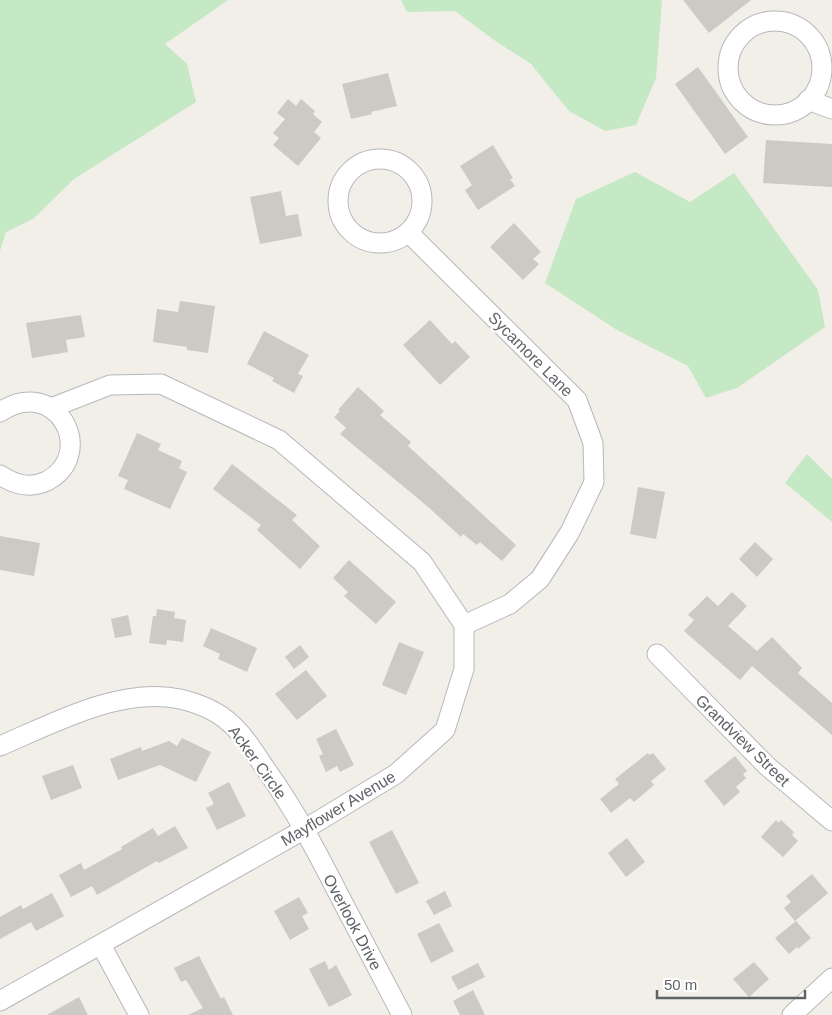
<svg xmlns="http://www.w3.org/2000/svg" width="832" height="1015" font-family="Arial,sans-serif">
  <style>
    .green { fill: #c5e8c5 }
    .building { fill: #cccac5 }
    .lines { fill: none; stroke-linecap: round; stroke-linejoin: round }
    .minor-casing { stroke: #b5b8bc; stroke-width: 21 }
    .minor { stroke: #fff; stroke-width: 19 }
    .labels { text-anchor: middle; stroke-width: 4.5; stroke-linejoin: round; paint-order: stroke }
    .street-label { font-size: 16px; fill: #5f6368; stroke: #fff }
  </style>
  <rect width="100%" height="100%" fill="#f1efe8"/>
  <!-- green -->
  <g class="green">
    <path d="M0,0h228l-63,44 22,20 9,38 -122,77 -41,40 -27,13 -6,19z"/>
    <path d="M401,0h261l-6,78 -20,47 -31,6 -36,-20 -38,-47 -37,-24 -39,-29 -48,1z"/>
    <path d="M635,172l55,30 44,-29 84,117 7,37 -88,61 -31,10 -18,-32 -71,-36 -72,-47 31,-84z"/>
    <path d="M807,454l25,25v43l-47,-39z"/>
  </g>
  <!-- building -->
  <g class="building">
    <path d="M683,0h68l-42,33z"/>
    <path d="M698,67l50,70 -23,17 -50,-70z"/>
    <path d="M388,73l9,33 -26,6 1,2 -21,5 -9,-35z"/>
    <path d="M288,99l8,7 5,-7 14,12 -2,3 9,8 -8,10 7,6 -23,28 -25,-21 6,-7 -6,-5 12,-14 -8,-6z"/>
    <path d="M766,140l66,4v43l-69,-4z"/>
    <path d="M493,145l20,33 -3,1 5,7 -37,24 -13,-20 7,-5 -12,-19z"/>
    <path d="M281,191l5,25 12,-2 4,22 -42,8 -10,-47z"/>
    <path d="M514,223l27,29 -8,7 6,5 -16,16 -33,-33z"/>
    <path d="M180,301l35,5 -7,47 -21,-3v-3l-34,-5 4,-33 21,3z"/>
    <path d="M81,315l4,22 -19,3 2,12 -36,6 -6,-35z"/>
    <path d="M430,320l22,24 3,-3 15,16 -30,28 -37,-40z"/>
    <path d="M264,331l45,24 -11,19 5,2 -9,17 -22,-12 2,-3 -27,-14z"/>
    <path d="M358,387l26,24 -4,4 31,27 -3,4 108,99 -14,16 -22,-19 -3,3 -14,-11 -2,3 -34,-31 -87,-72 6,-6 -12,-11 6,-6 -2,-1z"/>
    <path d="M137,433l24,11 -3,6 24,11 -3,7 8,4 -17,37 -46,-20 4,-9 -10,-4z"/>
    <path d="M232,464l65,51 -5,5 28,26 -20,23 -43,-39 4,-5 -48,-36z"/>
    <path d="M638,487l27,5 -9,47 -26,-5z"/>
    <path d="M0,536l40,7 -6,33 -34,-6z"/>
    <path d="M755,542l18,17 -16,18 -18,-18z"/>
    <path d="M349,560l47,42 -20,22 -32,-28 4,-4 -15,-14z"/>
    <path d="M732,592l15,14 -19,20 29,25 15,-14 30,31 -4,5 34,30v32l-80,-69 -12,14 -56,-49 10,-11 -6,-5 19,-19 11,10z"/>
    <path d="M157,609l18,3 -1,6 12,2 -3,22 -16,-2 -1,5 -17,-2 4,-27h3z"/>
    <path d="M128,615l4,20 -17,3 -4,-19z"/>
    <path d="M211,628l46,20 -10,24 -29,-13 2,-5 -17,-8z"/>
    <path d="M399,642l25,10 -18,43 -24,-10z"/>
    <path d="M300,645l9,12 -15,12 -9,-12z"/>
    <path d="M306,670l21,26 -30,24 -22,-26z"/>
    <path d="M336,729l18,36 -14,7 -3,-6 -11,6 -7,-16 4,-2 -7,-15z"/>
    <path d="M182,738l29,14 -15,30 -36,-17 -42,15 -8,-21 31,-12 1,4 27,-10 8,5z"/>
    <path d="M648,753l1,2 4,-2 13,16 -15,12 3,4 -20,17 -4,-4 -19,15 -11,-14 19,-15 -4,-5z"/>
    <path d="M735,756l12,15 -4,3 3,4 -10,9 4,5 -16,14 -20,-25z"/>
    <path d="M73,765l9,23 -31,12 -9,-24z"/>
    <path d="M229,782l17,34 -29,14 -11,-22 8,-4 -6,-11z"/>
    <path d="M776,820l2,3 3,-3 13,12 -2,3 6,6 -15,16 -22,-20z"/>
    <path d="M175,826l13,22 -29,15 -2,-2 -60,34 -5,-9 -21,11 -12,-22 22,-12 3,7 38,-21 -1,-2 32,-19 5,8z"/>
    <path d="M392,830l27,53 -23,11 -27,-52z"/>
    <path d="M627,838l18,24 -19,15 -18,-24z"/>
    <path d="M812,874l16,19 -33,28 -11,-13 7,-6 -5,-6z"/>
    <path d="M445,891l7,15 -18,9 -8,-14z"/>
    <path d="M52,893l12,23 -28,15 -5,-9 -31,17v-22l21,-12 2,4z"/>
    <path d="M299,897l9,16 -6,3 7,13 -19,11 -16,-29z"/>
    <path d="M796,921l15,17 -13,11 -1,-2 -8,7 -14,-16z"/>
    <path d="M439,923l15,28 -23,12 -14,-29z"/>
    <path d="M199,956l22,43 3,-2 9,18h-45l15,-7 -17,-28 -5,2 -7,-14z"/>
    <path d="M325,961l4,9 7,-5 16,30 -23,12 -20,-38z"/>
    <path d="M754,962l15,17 -20,18 -16,-18z"/>
    <path d="M478,963l7,14 -27,13 -7,-13z"/>
    <path d="M473,990l12,25h-25l-7,-14z"/>
    <path d="M79,997l9,18h-41z"/>
  </g>
  <g class="lines">
    <!-- minor casing -->
    <g class="minor-casing">
      <g id="minor">
        <circle cx="775" cy="68" r="47"/>
        <path d="M808,100l24,9"/>
        <circle cx="380" cy="201" r="42"/>
        <path d="M409,233l168,167 16,43 1,39 -24,50 -30,47 -30,25 -46,21"/>
        <path d="M0,412c57,-38 98,42 47,69 -17,8 -32,4 -47,-6"/>
        <path d="M657,654l110,112 65,55"/>
        <path d="M0,746c52,-22 121,-60 180,-47 17,4 37,12 50,24 15,13 26,32 37,48 28,39 50,81 72,124 21,40 42,80 63,120"/>
        <path d="M101,945l38,70"/>
        <path d="M0,1001l305,-172 91,-55 49,-44 19,-61v-44l-42,-63 -143,-122 -118,-56 -51,1 -59,23"/>
        <path d="M792,1015l40,-37"/>
      </g>
    </g>
    <!-- minor -->
    <use href="#minor" class="minor"/>
  </g>
  <g class="labels">
    <!-- street labels -->
    <g class="street-label">
      <text transform="translate(531 354) rotate(45)" y="6">Sycamore Lane</text>
      <text transform="translate(743 740) rotate(44)" y="6">Grandview Street</text>
      <text transform="translate(258 762) rotate(54)" y="6">Acker Circle</text>
      <text transform="translate(338 808) rotate(-31)" y="6">Mayflower Avenue</text>
      <text transform="translate(353 922) rotate(62)" y="6">Overlook Drive</text>
    </g>
  </g>
  <!-- scale -->
  <path d="M657 990v8h148v-8" fill="none" stroke="#5f6368" stroke-width="2.5"/>
  <text x="664" y="990" font-size="15" fill="#5f6368" stroke="#ffffff" stroke-width="4" paint-order="stroke">50 m</text>
</svg>
